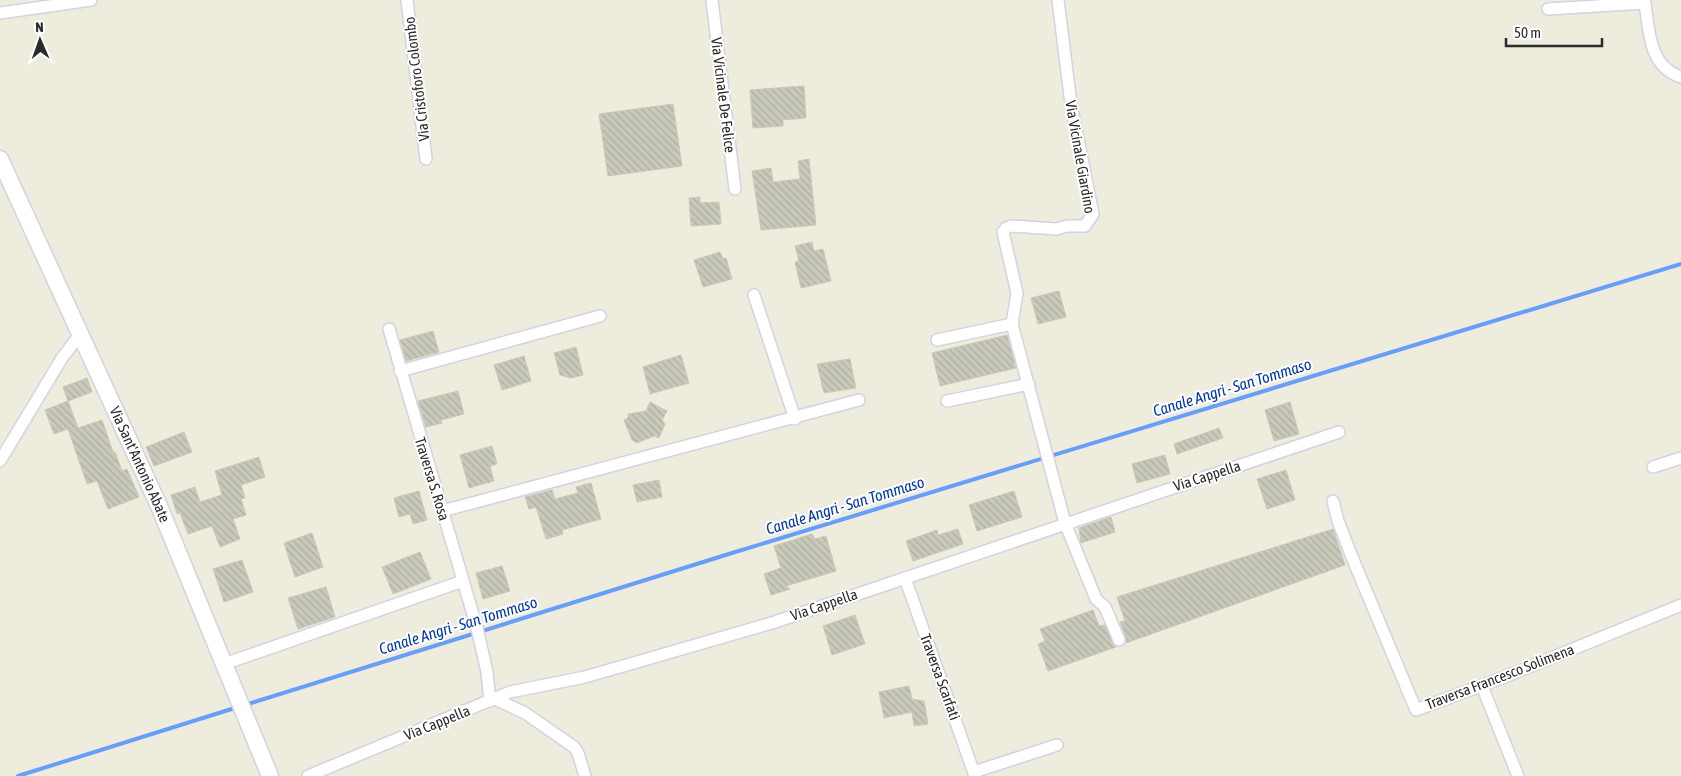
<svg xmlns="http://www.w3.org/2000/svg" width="1681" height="776" font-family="'Asap Condensed',sans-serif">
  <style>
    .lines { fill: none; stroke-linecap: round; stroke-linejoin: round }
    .stream { stroke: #679ff8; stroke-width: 4 }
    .building { fill: url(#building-back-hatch); stroke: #cac9b5 }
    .street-casing { stroke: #d4d1e5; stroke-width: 14 }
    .secondary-casing { stroke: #d4d1e5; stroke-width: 19 }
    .street { stroke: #fff; stroke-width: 11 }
    .secondary { stroke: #fff; stroke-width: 16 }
    .labels { text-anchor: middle; stroke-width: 4; stroke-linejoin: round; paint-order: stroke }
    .street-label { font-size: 15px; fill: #2b2b2b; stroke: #fff }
    .water-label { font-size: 16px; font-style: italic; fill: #0336a7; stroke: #fff }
  </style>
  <defs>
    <pattern id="building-back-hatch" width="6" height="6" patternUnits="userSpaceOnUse" patternTransform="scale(1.25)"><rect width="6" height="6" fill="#c9c9bb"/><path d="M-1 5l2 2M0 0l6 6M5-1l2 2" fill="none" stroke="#adada1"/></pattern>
  </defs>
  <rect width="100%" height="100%" fill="#eeecdc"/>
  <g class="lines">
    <!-- stream -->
    <g class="stream">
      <path d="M245,705l487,-152 949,-289"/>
      <path d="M18,776l220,-69"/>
    </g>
  </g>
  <!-- building -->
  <g class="building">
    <path d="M804,86l2,32 -23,2v6l-30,2 -3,-38z"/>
    <path d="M673,104l9,62 -74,10 -9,-62z"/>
    <path d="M809,159l7,66 -55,5 -9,-59 19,-3 2,14 27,-3 -2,-18z"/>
    <path d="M700,197v6l19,-1 2,22 -30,2 -2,-28z"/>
    <path d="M812,242l2,9 9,-2 8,32 -30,7 -6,-26 4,-1 -4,-15z"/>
    <path d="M720,252l3,7 3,-1 6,21 -29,8 -9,-27z"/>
    <path d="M1059,291l7,26 -28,7 -7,-26z"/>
    <path d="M433,331l6,21 -33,9 -6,-21z"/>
    <path d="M1007,335l9,33 -76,18 -8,-33z"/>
    <path d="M576,347l7,28 -12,3 -11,-3 -6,-22z"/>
    <path d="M681,355l8,28 -39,11 -7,-27z"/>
    <path d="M524,356l7,25 -29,9 -8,-25z"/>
    <path d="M850,359l6,29 -32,5 -7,-29z"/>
    <path d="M87,378l5,14 -24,9 -5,-14z"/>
    <path d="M458,391l6,23 -23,6 1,3 -16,4 -8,-26z"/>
    <path d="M68,401l10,27 24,-8 11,32h2l7,19 5,-2 12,28 -31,12 -11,-28 -10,3 -19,-55 -14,5 -9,-24z"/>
    <path d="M650,402l17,9 -5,9 3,4 -6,14 -5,-2 -17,7 -5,-3 -8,-20 4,-2v-4l18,-3z"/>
    <path d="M1290,402l9,32 -25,7 -9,-31z"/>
    <path d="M1219,428l4,10 -46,16 -3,-10z"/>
    <path d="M184,432l8,20 -38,14 -8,-19z"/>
    <path d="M492,446l5,18 -7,2 4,15 -25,7 -9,-33z"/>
    <path d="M1165,455l5,19 -33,9 -5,-19z"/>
    <path d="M259,457l6,20 -24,8 4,13 -4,1 5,16 -13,4 7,20 -20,8 -8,-21 -24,8 -8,-21 -3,1 -6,-19 24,-8 5,15 22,-7 -7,-24z"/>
    <path d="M1286,470l9,30 -28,9 -10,-30z"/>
    <path d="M659,480l3,17 -25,5 -4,-17z"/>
    <path d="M591,483l10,36 -39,11 1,4 -17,5 -10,-32 -7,2 -4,-12 27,-7 3,9 23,-6 -2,-6z"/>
    <path d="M419,491l8,29 -14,4 -3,-10 -11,3 -5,-19z"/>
    <path d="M1014,491l8,26 -45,14 -8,-26z"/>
    <path d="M1111,517l4,15 -34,11 -2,-15z"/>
    <path d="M958,529l5,15 -50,17 -7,-20 31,-11 1,5z"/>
    <path d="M1333,529l12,36 -219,78v-5l-6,-16 5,-1 -8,-24z"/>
    <path d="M312,533l11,34 -28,10 -11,-34z"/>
    <path d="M812,534l3,5 11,-3 10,35 -50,15 4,3 -19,6 -7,-21 17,-6 -7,-22z"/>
    <path d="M420,552l11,27 -38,15 -11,-27z"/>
    <path d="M242,560l11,32 -29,10 -11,-33z"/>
    <path d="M502,566l8,25 -27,8 -7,-26z"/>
    <path d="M326,587l9,30 -37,12 -10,-31z"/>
    <path d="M1093,610l6,16 6,-1 11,22 -68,24 -10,-27 7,-3 -5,-12z"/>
    <path d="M855,615l10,29 -33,11 -9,-29z"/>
    <path d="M909,686l3,13 12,2 4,23 -14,2 -2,-14 -28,6 -5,-26z"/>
  </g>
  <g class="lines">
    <!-- street casing -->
    <g class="street-casing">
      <g id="street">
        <path d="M407,0l19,159"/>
        <path d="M712,0l23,189"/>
        <path d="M1058,0l13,104 22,110 -8,12h-18l-11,3 -45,-3 -5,2 -3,4 14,61 -5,31 53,199 31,76 9,8 14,33"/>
        <path d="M1548,9l97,-6c4,28 4,64 36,74"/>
        <path d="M0,13l91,-13"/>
        <path d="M754,295l41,124"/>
        <path d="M389,329l88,299 10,44 3,29"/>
        <path d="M937,340l75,-16"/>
        <path d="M400,371l200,-55"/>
        <path d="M947,401l82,-17"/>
        <path d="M0,461l62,-103 19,-25"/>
        <path d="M1653,467l28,-9"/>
        <path d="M1333,501l5,20 16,41 62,148 91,-34 174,-71"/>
        <path d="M442,511l417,-111"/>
        <path d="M905,578l70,198"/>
        <path d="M224,664l239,-83"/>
        <path d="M1482,686l36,90"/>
        <path d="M495,699l30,14 49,34 4,6 7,23"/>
        <path d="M974,772l83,-27"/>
        <path d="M308,776l202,-84 75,-15 190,-55 564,-190"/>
      </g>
    </g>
    <!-- secondary casing -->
    <g class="secondary-casing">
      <g id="secondary">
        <path id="s1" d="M0,159l159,347 111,270"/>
      </g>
    </g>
    <!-- street -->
    <use href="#street" class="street"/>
    <!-- secondary -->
    <use href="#secondary" class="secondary"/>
  </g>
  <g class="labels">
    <!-- street labels -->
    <g class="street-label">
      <text transform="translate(417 79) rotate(-97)" y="5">Via Cristoforo Colombo</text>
      <text transform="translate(723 95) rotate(83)" y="5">Via Vicinale De Felice</text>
      <text transform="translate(1080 157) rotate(80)" y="5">Via Vicinale Giardino</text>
      <text dy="5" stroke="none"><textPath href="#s1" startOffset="336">Via Sant'Antonio Abate</textPath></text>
      <text transform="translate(1207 476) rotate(-18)" y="5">Via Cappella</text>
      <text transform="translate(432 479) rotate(73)" y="5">Traversa S. Rosa</text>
      <text transform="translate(824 605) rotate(-19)" y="5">Via Cappella</text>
      <text transform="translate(940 677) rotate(70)" y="5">Traversa Scarfati</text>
      <text transform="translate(1500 677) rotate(-21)" y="5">Traversa Francesco Solimena</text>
      <text transform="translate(437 723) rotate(-22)" y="5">Via Cappella</text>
    </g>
    <!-- water labels -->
    <g class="water-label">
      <text transform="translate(1232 387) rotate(-17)" y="6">Canale Angri - San Tommaso</text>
      <text transform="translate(845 505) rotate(-17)" y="6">Canale Angri - San Tommaso</text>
      <text transform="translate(458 625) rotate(-17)" y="6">Canale Angri - San Tommaso</text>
    </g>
  </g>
  <!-- north arrow -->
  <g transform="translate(40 40) rotate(358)" stroke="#ffffff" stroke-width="4" paint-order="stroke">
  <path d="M0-4L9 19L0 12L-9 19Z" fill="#2b2b2b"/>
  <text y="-8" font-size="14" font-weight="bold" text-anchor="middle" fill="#2b2b2b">N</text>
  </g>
  <!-- scale -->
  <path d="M1506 38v8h96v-8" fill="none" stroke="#2b2b2b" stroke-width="2.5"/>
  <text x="1514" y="38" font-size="15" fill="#2b2b2b" stroke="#ffffff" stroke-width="4" paint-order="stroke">50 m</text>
</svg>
